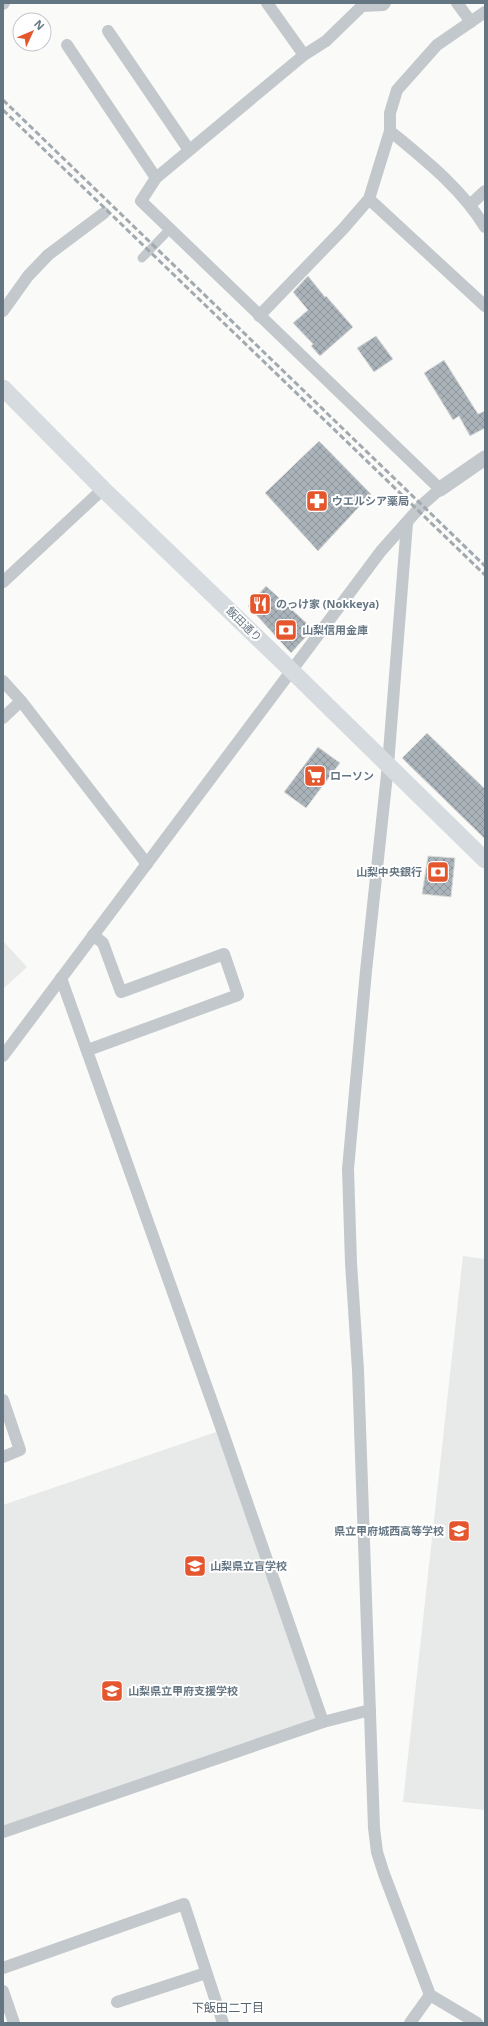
<svg xmlns="http://www.w3.org/2000/svg" width="488" height="2026" font-family="'Noto Sans','Noto Sans JP',sans-serif">
  <style>
    .built { fill: #e8e9e9 }
    .building { fill: url(#building-cross-hatch); stroke: #dcdcda }
    .lines { fill: none; stroke-linecap: round; stroke-linejoin: round }
    .pedestrian { stroke: #c3c8cc; stroke-width: 9 }
    .minor { stroke: #c3c8cc; stroke-width: 12 }
    .tertiary { stroke: #c3c8cc; stroke-width: 15 }
    .secondary { stroke: #d6dbdf; stroke-width: 17 }
    .rail { stroke: #a2aab0; stroke-width: 3; stroke-dasharray: 6 3; stroke-linecap: butt }
    .labels { text-anchor: middle; stroke-width: 4; stroke-linejoin: round; paint-order: stroke }
    .poi-label { font-size: 11px; font-weight: bold; fill: #657683; stroke: #fff; text-anchor: start }
    .street-label { font-size: 11px; fill: #657683; stroke: #fff }
    .neighbourhood-label { font-size: 12px; fill: #57646e; stroke: #fff }
  </style>
  <defs>
    <pattern id="building-cross-hatch" width="8" height="8" patternUnits="userSpaceOnUse"><rect width="8" height="8" fill="#aab3b9"/><path d="M0 0l8 8M0 8l8-8" fill="none" stroke="#8e969c"/></pattern>
  </defs>
  <rect width="100%" height="100%" fill="#fafaf8"/>
  <!-- built -->
  <g class="built">
    <path d="M3,941l24,26 -24,22z"/>
    <path d="M463,1256l22,3v551l-82,-8z"/>
    <path d="M222,1430l101,292 -320,110v-327z"/>
  </g>
  <!-- building -->
  <g class="building">
    <path d="M308,276l17,21 1,-1 27,31 -33,29 -9,-10 2,-2 -20,-21 15,-13 -15,-18z"/>
    <path d="M376,336l17,23 -19,13 -17,-24z"/>
    <path d="M444,360l34,54 7,-3v17l-15,8 -11,-20 -6,4 -29,-47z"/>
    <path d="M319,441l52,53 -53,57 -53,-58z"/>
    <path d="M266,586l47,43 -22,24 -43,-47z"/>
    <path d="M427,733l58,56v50l-83,-81z"/>
    <path d="M318,747l22,16 -34,45 -22,-16z"/>
    <path d="M428,856l27,2 -4,39 -29,-3z"/>
  </g>
  <g class="lines">
    <!-- pedestrian -->
    <path class="pedestrian" d="M142,258l23,-24"/>
    <!-- minor -->
    <g class="minor">
      <path d="M457,3l14,19"/>
      <path d="M3,4l1,-1"/>
      <path d="M108,31l81,119"/>
      <path d="M67,45l89,133"/>
      <path d="M304,55l22,-14 36,-35 21,-1 2,-2"/>
      <path d="M390,131c35,29 71,57 95,96"/>
      <path d="M369,199l116,107"/>
      <path d="M470,205l15,-14"/>
      <path d="M3,311l25,-35 20,-21 56,-42"/>
      <path d="M259,316l84,-87 26,-30 21,-68v-18l7,-23 40,-45 48,-33"/>
      <path d="M407,523l-19,242 -22,206 -18,198 3,94 7,107 16,458 3,24 7,22 46,121 47,28"/>
      <path d="M3,582l100,-93"/>
      <path d="M3,681l18,20 126,163"/>
      <path d="M3,718l18,-17"/>
      <path d="M61,978l161,452 101,292"/>
      <path d="M88,1050l150,-55 -14,-41 -103,38 -18,-49 -10,-8"/>
      <path d="M3,1056l378,-505 41,-46 18,-16 -299,-288 15,-23 148,-123 -37,-52"/>
      <path d="M3,1400l17,50 -17,7"/>
      <path d="M3,1832l320,-110 47,-12"/>
      <path d="M3,1968l181,-64 39,119"/>
      <path d="M3,1991l11,32"/>
      <path d="M117,2002l89,-29"/>
      <path d="M410,2023l20,-28"/>
    </g>
    <!-- tertiary -->
    <path class="tertiary" d="M440,489l45,-31"/>
    <!-- secondary -->
    <path class="secondary" d="M3,388l100,101 189,182 193,189"/>
    <!-- rail -->
    <g class="rail">
      <path d="M3,100l482,466"/>
      <path d="M3,110l482,465"/>
    </g>
  </g>
  <!-- icons -->
  <defs>
    <g id="pharmacy-square" transform="scale(1.15)"><rect x="-9" y="-9" width="18" height="18" rx="4" fill="#e4572e" stroke="#fff"/><path d="M-2-6h4v4h4v4h-4v4h-4v-4h-4v-4h4Z" fill="#fff"/></g>
    <g id="restaurant-square" transform="scale(1.15)"><rect x="-9" y="-9" width="18" height="18" rx="4" fill="#e4572e" stroke="#fff"/><path d="M-5-6h1v4h1v-4h1v4h1v-4h1v5L-1.5 .5V6h-2V.5L-5-1ZM5-6V6H3V1.5H1.5Q1.5-4 5-6Z" fill="#fff"/></g>
    <g id="bank-square" transform="scale(1.15)"><rect x="-9" y="-9" width="18" height="18" rx="4" fill="#e4572e" stroke="#fff"/><path d="M-6-4H6V4H-6ZM0-2.3a2.3 2.3 0 1 0 0 4.6a2.3 2.3 0 1 0 0-4.6Z" fill="#fff"/></g>
    <g id="supermarket-square" transform="scale(1.15)"><rect x="-9" y="-9" width="18" height="18" rx="4" fill="#e4572e" stroke="#fff"/><path d="M-6-5.5h2.5l.6 2H6L4.5 2H-2.5L-4.4-4H-6ZM-1.5 3.2a1.3 1.3 0 1 0 .1 0ZM3 3.2a1.3 1.3 0 1 0 .1 0Z" fill="#fff"/></g>
    <g id="school-square" transform="scale(1.15)"><rect x="-9" y="-9" width="18" height="18" rx="4" fill="#e4572e" stroke="#fff"/><path d="M0-5L7-2L0 1L-7-2ZM-4 1L0 2.5L4 1V4Q0 6-4 4Z" fill="#fff"/></g>
  </defs>
  <g fill-rule="evenodd">
    <use href="#pharmacy-square" x="317" y="501"/>
    <use href="#restaurant-square" x="260" y="604"/>
    <use href="#bank-square" x="286" y="630"/>
    <use href="#supermarket-square" x="315" y="776"/>
    <use href="#bank-square" x="438" y="872"/>
    <use href="#school-square" x="459" y="1531"/>
    <use href="#school-square" x="195" y="1566"/>
    <use href="#school-square" x="112" y="1691"/>
  </g>
  <g class="labels">
    <!-- poi labels -->
    <g class="poi-label">
      <text x="332" y="505">ウエルシア薬局</text>
      <text x="276" y="608">のっけ家 (Nokkeya)</text>
      <text x="302" y="634">山梨信用金庫</text>
      <text x="330" y="780">ローソン</text>
      <text x="422" y="876" text-anchor="end">山梨中央銀行</text>
      <text x="444" y="1535" text-anchor="end">県立甲府城西高等学校</text>
      <text x="210" y="1570">山梨県立盲学校</text>
      <text x="128" y="1695">山梨県立甲府支援学校</text>
    </g>
    <!-- street labels -->
    <g class="street-label">
      <text transform="translate(244 624) rotate(44)" y="4">飯田通り</text>
    </g>
    <!-- neighbourhood labels -->
    <g class="neighbourhood-label">
      <text x="228" y="2012">下飯田二丁目</text>
    </g>
  </g>
  <!-- border -->
  <rect width="488" height="2026" fill="none" stroke="#657683" stroke-width="8"/>
  <!-- north arrow -->
  <g transform="translate(32 32) rotate(46)"><circle r="19" fill="#ffffff" stroke="#c1c8cd"/>
  <path d="M0-3L7 15L0 10L-7 15Z" fill="#e4572e"/>
  <text y="-6" font-size="11" font-weight="bold" text-anchor="middle" fill="#657683">N</text>
  </g>
</svg>
